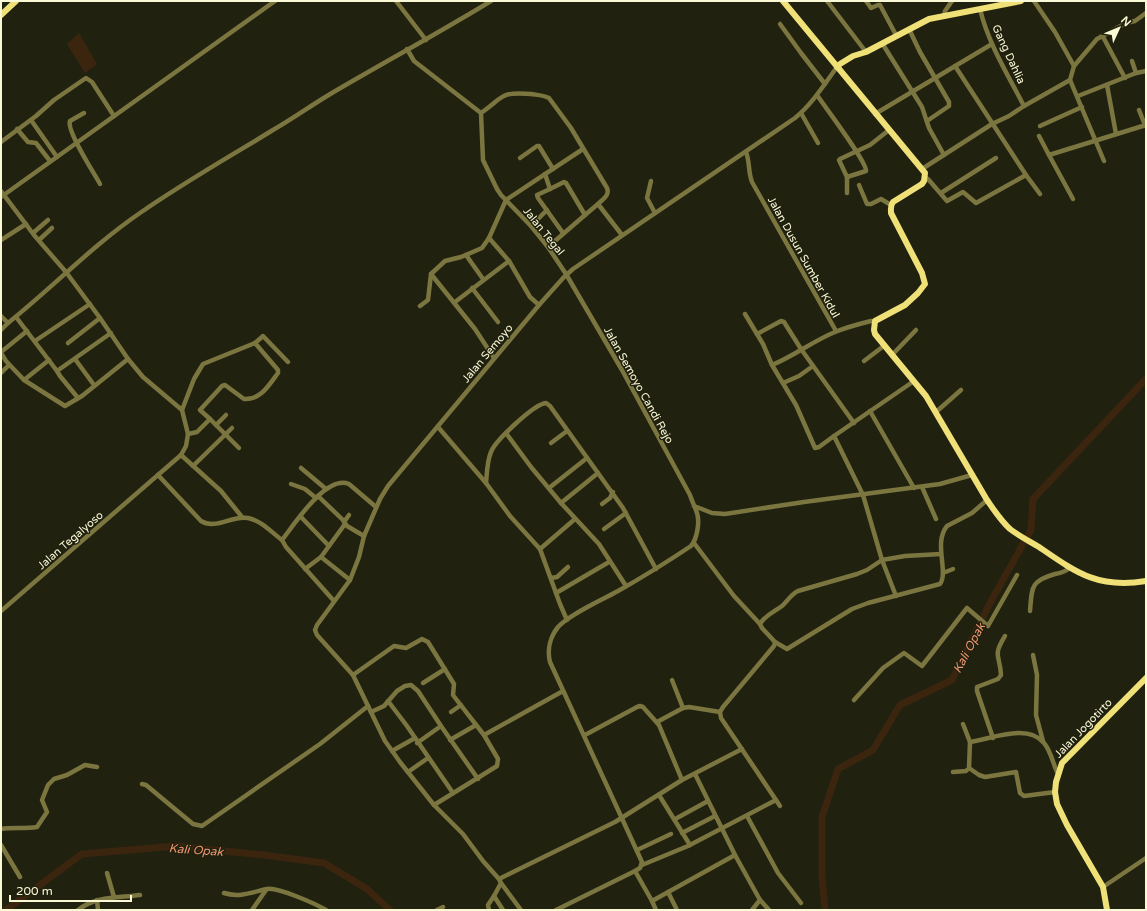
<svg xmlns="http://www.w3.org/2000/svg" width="1147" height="911" font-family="'Varela Round',sans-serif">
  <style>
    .water { fill: #3b250f }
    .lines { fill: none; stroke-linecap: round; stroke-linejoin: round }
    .river { stroke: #3b250f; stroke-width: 7 }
    .street { stroke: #7b7540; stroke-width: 4.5 }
    .secondary { stroke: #efe177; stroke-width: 6 }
    .labels { text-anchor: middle; stroke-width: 3; stroke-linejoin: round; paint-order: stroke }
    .street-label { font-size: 11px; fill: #faf9d5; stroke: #212110 }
    .water-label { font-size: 12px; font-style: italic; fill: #ee976f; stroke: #212110 }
  </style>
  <rect width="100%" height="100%" fill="#212110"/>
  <!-- water -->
  <path class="water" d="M79,33l18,31 -12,9 -18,-29z"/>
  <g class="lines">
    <!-- river -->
    <g class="river">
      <path d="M6,910l76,-56 94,-8 88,9 60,8 43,26 23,21"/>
      <path d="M825,910l-3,-35v-58l16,-48 35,-19 27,-45 52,-25 38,-77 41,-73 2,-31 113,-120"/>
    </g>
    <!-- street -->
    <g class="street">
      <path d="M396,1l30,39"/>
      <path d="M827,1l39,51"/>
      <path d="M866,1l5,7 7,-3h2l16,30"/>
      <path d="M1034,1l21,31 19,34"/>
      <path d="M980,9c8,34 28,66 44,97"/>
      <path d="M944,16l1,-5 7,-10"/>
      <path d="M780,24l21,29 24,31"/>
      <path d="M909,29l11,23 29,50v4l-22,15"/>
      <path d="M1102,35l23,43"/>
      <path d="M882,43l40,64 7,21 15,27"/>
      <path d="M407,49l7,12 67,52 2,47 14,29 4,6 30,31 17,21 18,27 56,96 68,125c2,6 5,12 7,18 3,9 0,26 -6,33 -24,16 -48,31 -73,45 -16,9 -48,23 -60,36 -8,10 -11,23 -8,35l92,200 -2,6 -5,3 -79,39"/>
      <path d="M1132,61l4,12"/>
      <path d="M955,66l71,109 14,19"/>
      <path d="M1107,85l9,49"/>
      <path d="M817,95c8,12 50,67 49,76l-19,6 -8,-17 1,-1 30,-14 19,-15"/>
      <path d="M1078,96l58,-23 10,-2"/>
      <path d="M1139,110l6,15"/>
      <path d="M84,113l-14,8c-4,9 24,52 30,63"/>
      <path d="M481,113c24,-17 18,-21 50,-19 6,1 12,1 18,4l22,30 36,60c3,7 -4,11 -9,16l24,31"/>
      <path d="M801,113l17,30"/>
      <path d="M875,114l117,-70"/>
      <path d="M31,120l26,37"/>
      <path d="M1040,126l42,-19"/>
      <path d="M17,129l11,13 8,1 14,18"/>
      <path d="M1039,136l10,19 97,-30"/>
      <path d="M1,142l35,-26 18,-16 32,-22 6,4 22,34"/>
      <path d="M746,152c4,10 2,20 6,30l84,149"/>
      <path d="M1049,155l24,44"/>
      <path d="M520,158l17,-12h2l14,23"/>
      <path d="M1104,161l-34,-81 4,-14 23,-27 29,-16 9,-2 11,-8"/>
      <path d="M922,169l70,-45 17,-8 15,-10 46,-26"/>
      <path d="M545,174l5,15 14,-7 2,1 19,32 -37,32"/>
      <path d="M925,177l3,2 19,22 16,-9 13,11 50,-28"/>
      <path d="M651,181l-4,17 8,15"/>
      <path d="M859,185l8,19h4l10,-5 10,6"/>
      <path d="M550,189l-13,6 1,3 25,35"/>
      <path d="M1,191l33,44 32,37 34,46 28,41 15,18 39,33 6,24 -2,12 -5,9 -180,156"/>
      <path d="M847,193v-16"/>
      <path d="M941,193l55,-35"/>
      <path d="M1,197l274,-196"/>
      <path d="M585,215l13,-11"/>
      <path d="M531,226l16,-16"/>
      <path d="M33,233l15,-13"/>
      <path d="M489,238l20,23 21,36 9,8"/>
      <path d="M1,240l25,-16"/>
      <path d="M39,240l13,-12"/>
      <path d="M466,255l17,24"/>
      <path d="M431,274l44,55 19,29"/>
      <path d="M472,288l26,34"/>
      <path d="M455,302l54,-41"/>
      <path d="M420,306l8,-6 3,-26 14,-13 16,-4 21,-9 7,-10 17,-38 77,-51"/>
      <path d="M745,314l18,30 9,21 24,40 19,43 4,-1 15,-11 80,-55"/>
      <path d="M1,316l7,7"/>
      <path d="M16,317l41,54 3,5 18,22"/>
      <path d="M1,330l7,-7c45,-36 85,-78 132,-110 43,-30 89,-56 133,-83 19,-11 36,-23 54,-34 54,-32 110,-62 164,-95"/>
      <path d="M757,334l24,-13 3,1 17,27 53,74"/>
      <path d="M35,341l55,-37"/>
      <path d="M68,343l32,-25"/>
      <path d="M1,352l26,-21"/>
      <path d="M1,353l5,8 18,19 25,-20"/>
      <path d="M892,355l24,-25"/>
      <path d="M75,359l19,26"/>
      <path d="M864,361l21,-16"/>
      <path d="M772,365c22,-9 41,-24 63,-33 12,-5 24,-8 36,-11h4"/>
      <path d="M57,371l54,-38"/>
      <path d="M1,373l8,-8"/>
      <path d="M24,380l41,26 17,-10 46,-37"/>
      <path d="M783,383l16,-7 14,-10"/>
      <path d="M182,410l12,-31 9,-15 52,-21 8,-7 25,26"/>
      <path d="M870,411l44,77"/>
      <path d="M936,412l25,-22"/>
      <path d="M210,419l29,29"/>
      <path d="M216,425l10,-10"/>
      <path d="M438,427l48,56 24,33 30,33 20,55 7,16"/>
      <path d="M506,433l25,34 30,36 38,41 27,42"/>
      <path d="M188,434l9,-2 13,-13 -10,-9 22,-24 3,-1 19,14c17,1 25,-14 34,-26v-3l-23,-27"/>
      <path d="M834,436l29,59 19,65 14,36"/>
      <path d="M551,443l16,-12"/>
      <path d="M181,455l40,36 21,26"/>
      <path d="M193,466l39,-38"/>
      <path d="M301,468l25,21"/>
      <path d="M158,475l43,46c15,9 31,-6 47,-3 14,3 23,14 34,22"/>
      <path d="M486,483c1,-10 1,-22 5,-31 4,-11 43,-48 55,-49l4,3 73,102 33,61"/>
      <path d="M291,484l14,5 11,9"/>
      <path d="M922,487l14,32"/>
      <path d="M549,488l38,-30"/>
      <path d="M318,496l25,24 4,6 17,10"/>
      <path d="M561,503l37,-30"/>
      <path d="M602,504l8,-6 3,-6"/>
      <path d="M694,506l18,7 13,1 79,-12 136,-18 32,-9"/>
      <path d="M301,517l28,29"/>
      <path d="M344,522l5,-7"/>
      <path d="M345,524l-24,33 29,23"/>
      <path d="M604,529l22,-16"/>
      <path d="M694,543l40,53 26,28"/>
      <path d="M540,549l35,-30"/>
      <path d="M305,569l16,-12"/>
      <path d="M943,573l10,-4"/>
      <path d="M551,578l6,-1 11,-10"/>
      <path d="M556,593l53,-31"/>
      <path d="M334,601l-48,-54 -4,-7c12,-15 44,-66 67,-56l27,23"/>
      <path d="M1030,611c2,-23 0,-30 25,-37 6,-1 11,-3 15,-6"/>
      <path d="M775,642l12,7 65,-40 16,-6 72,-19c9,-12 -7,-41 7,-58l25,-13 15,-13"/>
      <path d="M1033,655l4,20 -1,40 7,26"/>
      <path d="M353,675l41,-29 12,2 16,-9 6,3 26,42 -1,11 3,4 28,36 14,24 -1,7 -63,39"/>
      <path d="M672,680l11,28"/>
      <path d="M423,683l22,-14"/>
      <path d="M854,700l29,-32 21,-15 18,13 45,-58 21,18 29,-51"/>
      <path d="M388,701l19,25 46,67"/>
      <path d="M371,712l13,-6 13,-15 8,-5 6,-1 7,6 23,35 37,53"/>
      <path d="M451,712l10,-7"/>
      <path d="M657,722l26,-14 6,-1 31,5"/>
      <path d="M484,735l79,-44"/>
      <path d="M585,735l52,-28 3,-1 3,1 16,18 23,55"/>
      <path d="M993,738l-16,-47v-4l21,-8 3,-4c-1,-21 -9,-18 4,-39"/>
      <path d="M450,740l26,-15"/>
      <path d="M970,742c21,-3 58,-19 74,1 7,8 9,21 14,31"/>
      <path d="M417,743l24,-17"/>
      <path d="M742,749l-60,31 -67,42 -116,57 -16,-18 -20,-27 -29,-29 -34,-43 -15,-21 -32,-66 -36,-40 -2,-5 2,-5 33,-45 9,-23 5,-21 16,-37 8,-13 151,-181 25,-28 9,-8 222,-151c17,-14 29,-33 42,-51"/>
      <path d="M392,751l23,-13"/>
      <path d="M969,768l10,7 6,2 31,-5 4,21 4,3 31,-4"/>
      <path d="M408,772l20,-14"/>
      <path d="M953,772l13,-1 3,-3 1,-26 -7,-18"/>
      <path d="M695,774l40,81 25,45 9,10"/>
      <path d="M142,784l4,1 47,39 9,2 118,-82 48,-38"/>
      <path d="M659,795l31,50"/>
      <path d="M776,800l4,6"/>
      <path d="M747,816l31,57 23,30"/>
      <path d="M677,818l31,-17"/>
      <path d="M1,829c12,-2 23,0 36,-2l10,-15 -5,-12 6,-15 6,-6 13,-4 18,-10 12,2"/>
      <path d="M682,833l33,-17"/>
      <path d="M1,845l19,32"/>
      <path d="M637,850l34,-16"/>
      <path d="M642,865l46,-19 88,-46 -55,-82 -1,-6 3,-5 51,-61 1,-4 -13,-14 -2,-4c5,-9 14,-12 22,-18 6,-5 8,-11 16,-15l59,-17 10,-4 15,-10 23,-4 36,-2"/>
      <path d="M635,871l17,30"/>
      <path d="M107,873l7,24"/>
      <path d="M499,879l2,4 -7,13 9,14"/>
      <path d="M501,883l20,27"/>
      <path d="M1103,887l43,-29"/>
      <path d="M668,892l9,18"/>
      <path d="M224,893c15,5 29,-1 43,-4 11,-2 49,15 59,21"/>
      <path d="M97,900l1,10"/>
      <path d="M78,910c18,-14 40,-12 62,-15"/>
      <path d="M252,910l14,-20"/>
      <path d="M437,910l6,-3"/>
      <path d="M489,910l-1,-5 6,-9"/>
      <path d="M656,910l-4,-9 83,-46"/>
      <path d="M752,910l8,-10"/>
    </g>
    <!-- secondary -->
    <g class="secondary">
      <path d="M783,1l142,172 -1,8 -2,3 -29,18c-3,4 -2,6 -2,11l31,60 3,11 -7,9 -13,12 -30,16 -1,9 1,4 51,62 61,104c7,10 14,21 23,29 9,7 19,12 29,18 38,26 59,42 107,34"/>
      <path d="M1,15l15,-14"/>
      <path d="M837,67l3,-3 13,-8 13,-4 63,-33 92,-18"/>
      <path d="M1107,910l-4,-23 -36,-62 -10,-21 -2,-12 1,-10 6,-19 84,-85"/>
    </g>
  </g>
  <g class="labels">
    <!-- street labels -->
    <g class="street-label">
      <text transform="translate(1009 54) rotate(65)" y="4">Gang Dahlia</text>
      <text transform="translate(544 231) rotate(51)" y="4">Jalan Tegal</text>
      <text transform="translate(804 257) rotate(61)" y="4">Jalan Dusun Sumber Kidul</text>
      <text transform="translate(487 353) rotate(-50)" y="4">Jalan Semoyo</text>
      <text transform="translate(639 385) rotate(61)" y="4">Jalan Semoyo Candi Rejo</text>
      <text transform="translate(70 540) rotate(-41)" y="4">Jalan Tegalyoso</text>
      <text transform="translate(1083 728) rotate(-46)" y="4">Jalan Jogotirto</text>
    </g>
    <!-- water labels -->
    <g class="water-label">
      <text transform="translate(969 648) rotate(-62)" y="4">Kali Opak</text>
      <text transform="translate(196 850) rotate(4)" y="4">Kali Opak</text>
    </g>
  </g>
  <!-- border -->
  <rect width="1147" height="911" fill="none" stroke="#faf9d5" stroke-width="4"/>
  <!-- north arrow -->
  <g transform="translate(1119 28) rotate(46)" stroke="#212110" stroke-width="3" paint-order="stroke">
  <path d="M0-3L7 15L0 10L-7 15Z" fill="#faf9d5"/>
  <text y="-6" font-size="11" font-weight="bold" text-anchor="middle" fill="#faf9d5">N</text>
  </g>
  <!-- scale -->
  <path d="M10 895v6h121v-6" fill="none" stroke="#faf9d5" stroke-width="2"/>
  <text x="16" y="895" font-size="12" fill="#faf9d5" stroke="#212110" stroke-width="3" paint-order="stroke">200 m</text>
</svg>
